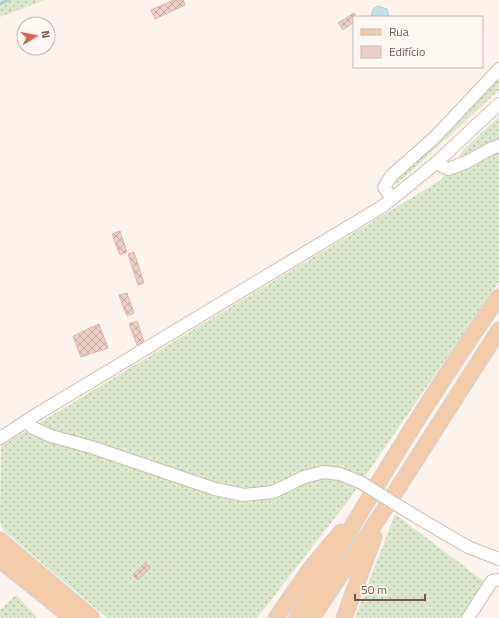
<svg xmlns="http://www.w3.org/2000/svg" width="499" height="618" font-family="'Titillium Web',sans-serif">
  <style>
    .grass { fill: url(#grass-dots) }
    .water { fill: #c1e4e3; stroke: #a8d5d4 }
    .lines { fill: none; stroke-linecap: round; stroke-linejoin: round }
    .stream { stroke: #a8d5d4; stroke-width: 3 }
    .building { fill: url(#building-cross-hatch); stroke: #dfb4a7 }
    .minor-casing { stroke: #cfbcb4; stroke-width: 14 }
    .major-casing { stroke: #d8d0ce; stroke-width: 17 }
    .minor { stroke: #fff; stroke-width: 12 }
    .major { stroke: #f3cdab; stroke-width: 15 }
    .minor-bridge-casing { stroke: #cfbcb4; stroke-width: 14; stroke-linecap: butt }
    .minor-bridge { stroke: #fff; stroke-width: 12 }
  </style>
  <defs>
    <pattern id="grass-dots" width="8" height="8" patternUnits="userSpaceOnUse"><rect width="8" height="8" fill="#dbe8cb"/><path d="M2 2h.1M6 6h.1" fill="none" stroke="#b6bfa7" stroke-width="1.8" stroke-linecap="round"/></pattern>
    <pattern id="building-cross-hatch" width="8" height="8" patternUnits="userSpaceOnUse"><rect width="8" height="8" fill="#eecfc6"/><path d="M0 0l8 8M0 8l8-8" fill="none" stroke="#c5aba3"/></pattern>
  </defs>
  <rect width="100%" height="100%" fill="#fbf3ec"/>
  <!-- grass -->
  <g class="grass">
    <path d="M0,0h45l-45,17z"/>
    <path d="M499,69v21l-103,95 -5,-9z"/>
    <path d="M499,117v165l-151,219 -91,117h-150l-104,-88 -3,-10 1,-74 440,-266 24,-32z"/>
    <path d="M395,514l95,72 -16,32h-119z"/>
    <path d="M16,595l22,23h-38v-8z"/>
  </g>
  <!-- water -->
  <path class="water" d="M378,6l9,3 2,8h-18l2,-8z"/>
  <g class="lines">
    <!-- stream -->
    <path class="stream" d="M0,4l8,-4"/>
  </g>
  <!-- building -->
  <g class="building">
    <path d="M174,0h9l2,5 -30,14 -4,-9z"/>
    <path d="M354,13l3,4h-3v5l-11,8 -5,-7z"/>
    <path d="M120,231l7,21 -7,3 -8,-21z"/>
    <path d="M134,252l10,31 -6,2 -10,-31z"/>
    <path d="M127,293l7,20 -7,3 -8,-21z"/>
    <path d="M137,321l7,21 -7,3 -8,-21z"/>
    <path d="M99,324l9,24 -27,9 -8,-21z"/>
    <path d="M145,563l5,5 -12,12 -5,-5z"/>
  </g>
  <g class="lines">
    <!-- minor casing -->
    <g class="minor-casing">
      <g id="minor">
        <path d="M436,163l12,6 19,-7 23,-13 9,-3"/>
        <path d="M392,199l-8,-12 7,-11 44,-39 64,-68"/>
        <path d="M27,421l6,7 18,8 40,11 124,42 29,6 29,-3 31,-15 20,-5 16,2 20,8"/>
        <path d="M0,438l42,-27 341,-205 53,-43 63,-59"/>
        <path d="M415,516l53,31 31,12"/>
        <path d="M468,618l24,-37 7,-1"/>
      </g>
    </g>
    <!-- major casing -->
    <g class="major-casing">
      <g id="major">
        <path d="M0,540l92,78"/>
        <path d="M0,560l72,58"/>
        <path d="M276,618l34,-49 31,-37"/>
        <path d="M297,618c65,-108 129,-218 202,-321"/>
        <path d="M312,618l70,-105 117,-183"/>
        <path d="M344,618l30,-81"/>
      </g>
    </g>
    <!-- minor -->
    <use href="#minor" class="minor"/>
    <!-- major -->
    <use href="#major" class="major"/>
    <!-- minor-bridge casing -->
    <g class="minor-bridge-casing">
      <path id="minor-bridge" d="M360,482l55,34"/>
    </g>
    <!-- minor-bridge -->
    <use href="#minor-bridge" class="minor-bridge"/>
  </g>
  <!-- legend -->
  <rect x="353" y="16" width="130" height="52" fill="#fef7f2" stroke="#c7b7b1"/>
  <rect x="361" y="29" width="20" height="6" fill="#f3cdab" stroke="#c7b7b1"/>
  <text x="389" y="36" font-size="12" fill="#755750">Rua</text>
  <rect x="361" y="46" width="20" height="12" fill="#eecfc6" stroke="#c7b7b1"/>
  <text x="389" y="56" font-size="12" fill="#755750">Edifício</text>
  <!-- north arrow -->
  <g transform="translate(36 36) rotate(80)"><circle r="19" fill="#fef7f2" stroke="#c7b7b1"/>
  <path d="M0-3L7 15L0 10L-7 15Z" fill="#d9655d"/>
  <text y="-6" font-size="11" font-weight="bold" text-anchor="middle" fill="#755750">N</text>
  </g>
  <!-- scale -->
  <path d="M355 594v6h70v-6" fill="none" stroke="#755750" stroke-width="2"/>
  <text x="361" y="594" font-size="12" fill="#755750" stroke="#fef7f2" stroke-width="3" paint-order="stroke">50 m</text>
</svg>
